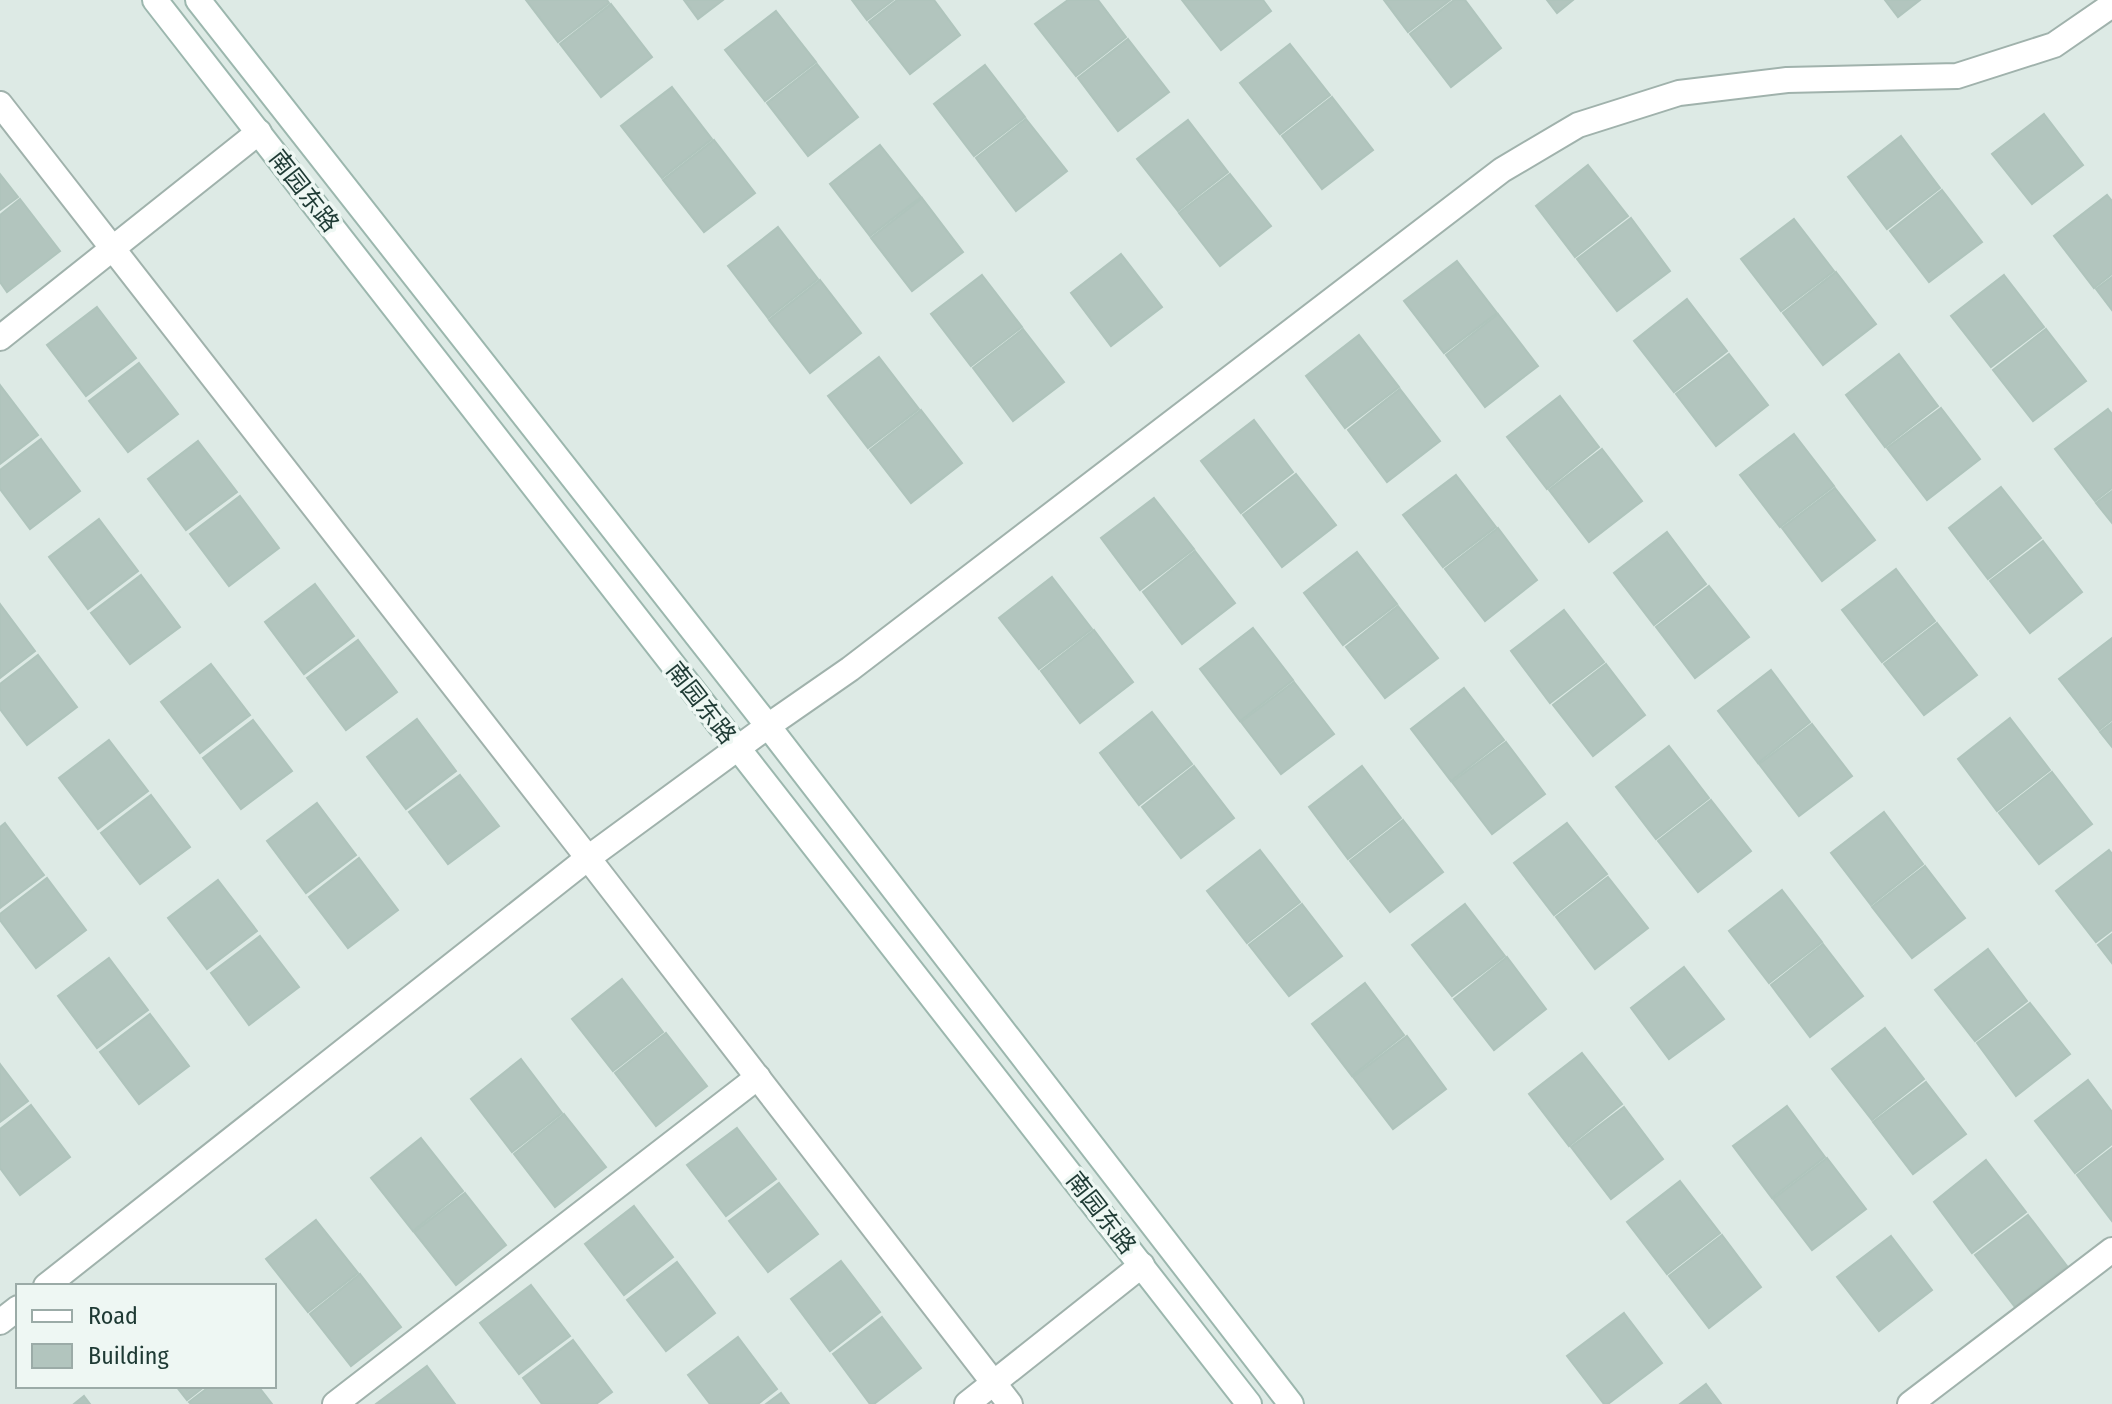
<svg xmlns="http://www.w3.org/2000/svg" width="2112" height="1404" font-family="'Fira Sans Condensed','Noto Sans SC',sans-serif">
  <style>
    .building { fill: #b2c5be; stroke: #afc4bc; stroke-width: 2 }
    .lines { fill: none; stroke-linecap: round; stroke-linejoin: round }
    .service-casing { stroke: #a0b2ac; stroke-width: 28 }
    .minor-casing { stroke: #a0b2ac; stroke-width: 28 }
    .tertiary-casing { stroke: #a0b2ac; stroke-width: 28 }
    .secondary-casing { stroke: #9cb7ae; stroke-width: 28 }
    .service { stroke: #fff; stroke-width: 24 }
    .minor { stroke: #fff; stroke-width: 24 }
    .tertiary { stroke: #fff; stroke-width: 24 }
    .secondary { stroke: #fff; stroke-width: 24 }
    .labels { text-anchor: middle; stroke-width: 7; stroke-linejoin: round; paint-order: stroke }
    .street-label { font-size: 24px; fill: #1e3a34; stroke: #eef7f3 }
  </style>
  <rect width="100%" height="100%" fill="#ddeae5"/>
  <!-- building -->
  <g class="building">
    <path d="M526,0h81l2,3 -51,39z"/>
    <path d="M684,0h39l-25,19z"/>
    <path d="M852,0h41l-26,20z"/>
    <path d="M897,0h37l26,35 -50,39 -41,-52z"/>
    <path d="M1068,0h30l28,37 -50,39 -41,-52z"/>
    <path d="M1182,0h81l8,11 -50,39z"/>
    <path d="M1384,0h66l-42,32z"/>
    <path d="M1454,0h11l36,48 -50,39 -41,-53z"/>
    <path d="M1547,0h26l-16,13z"/>
    <path d="M1885,0h35l-22,17z"/>
    <path d="M611,4l41,53 -51,40 -41,-53z"/>
    <path d="M776,11l40,51 -51,39 -40,-51z"/>
    <path d="M1128,39l41,53 -51,39 -40,-53z"/>
    <path d="M1290,44l40,51 -50,39 -40,-51z"/>
    <path d="M817,64l41,53 -50,39 -41,-53z"/>
    <path d="M985,65l40,52 -51,39 -40,-52z"/>
    <path d="M672,87l40,52 -50,39 -41,-52z"/>
    <path d="M1332,97l41,53 -51,39 -40,-53z"/>
    <path d="M2044,114l39,51 -51,39 -40,-50z"/>
    <path d="M1026,119l41,52 -51,40 -40,-53z"/>
    <path d="M1188,120l40,52 -50,39 -41,-52z"/>
    <path d="M1901,136l39,52 -53,41 -39,-52z"/>
    <path d="M714,140l41,53 -51,39 -41,-52z"/>
    <path d="M880,145l41,52 -51,39 -40,-52z"/>
    <path d="M1588,165l40,51 -53,41 -39,-51z"/>
    <path d="M0,174l18,23 -18,13z"/>
    <path d="M1230,174l41,52 -51,40 -41,-53z"/>
    <path d="M1942,190l40,52 -53,40 -39,-51z"/>
    <path d="M2107,195l5,6v73l-18,14 -40,-52z"/>
    <path d="M922,198l41,54 -51,39 -41,-53z"/>
    <path d="M20,199l40,52 -53,41 -7,-10v-67z"/>
    <path d="M1631,218l39,53 -53,40 -40,-52z"/>
    <path d="M1794,219l40,52 -53,40 -40,-52z"/>
    <path d="M778,227l40,52 -50,39 -40,-52z"/>
    <path d="M1121,254l41,53 -51,39 -40,-53z"/>
    <path d="M1457,261l40,52 -53,40 -40,-52z"/>
    <path d="M1836,272l40,52 -53,41 -40,-52z"/>
    <path d="M982,275l40,52 -51,39 -40,-52z"/>
    <path d="M2004,275l40,52 -53,40 -40,-51z"/>
    <path d="M2112,277v33l-16,-21z"/>
    <path d="M820,280l41,53 -51,40 -41,-53z"/>
    <path d="M1687,299l40,52 -53,41 -40,-51z"/>
    <path d="M97,307l39,51 -50,38 -39,-51z"/>
    <path d="M1498,314l40,52 -53,41 -39,-52z"/>
    <path d="M1023,329l41,53 -51,39 -40,-53z"/>
    <path d="M2046,329l40,52 -53,40 -40,-51z"/>
    <path d="M1359,335l40,52 -54,41 -39,-52z"/>
    <path d="M1729,354l39,51 -52,41 -40,-52z"/>
    <path d="M1899,354l39,52 -53,41 -39,-52z"/>
    <path d="M879,357l40,52 -51,39 -40,-52z"/>
    <path d="M139,363l39,51 -50,38 -39,-51z"/>
    <path d="M0,385l38,50 -38,29z"/>
    <path d="M1400,389l40,52 -53,41 -39,-52z"/>
    <path d="M1560,396l39,51 -52,42 -40,-52z"/>
    <path d="M1941,408l39,51 -53,41 -40,-52z"/>
    <path d="M2108,409l4,5v74l-17,13 -40,-52z"/>
    <path d="M921,410l41,53 -51,40 -41,-53z"/>
    <path d="M1254,420l39,52 -52,41 -40,-52z"/>
    <path d="M1794,434l40,52 -54,41 -40,-52z"/>
    <path d="M41,439l39,52 -50,38 -30,-40v-19z"/>
    <path d="M198,441l39,51 -51,38 -38,-51z"/>
    <path d="M1602,449l40,52 -53,41 -40,-52z"/>
    <path d="M1296,474l40,51 -54,42 -39,-52z"/>
    <path d="M1456,475l40,52 -53,40 -40,-52z"/>
    <path d="M2001,487l40,51 -53,41 -39,-51z"/>
    <path d="M1835,488l40,52 -53,41 -40,-53z"/>
    <path d="M2112,491v32l-16,-20z"/>
    <path d="M240,496l39,52 -50,38 -39,-52z"/>
    <path d="M1154,498l40,51 -54,41 -39,-52z"/>
    <path d="M99,519l39,52 -50,38 -39,-52z"/>
    <path d="M1498,528l39,52 -52,41 -40,-52z"/>
    <path d="M1667,532l39,52 -52,41 -40,-52z"/>
    <path d="M2043,541l39,51 -52,41 -40,-52z"/>
    <path d="M1195,551l40,52 -53,41 -39,-52z"/>
    <path d="M1357,552l40,52 -54,41 -39,-52z"/>
    <path d="M1896,569l39,52 -53,41 -40,-52z"/>
    <path d="M141,575l39,52 -50,37 -39,-51z"/>
    <path d="M1052,577l40,52 -53,40 -40,-51z"/>
    <path d="M315,584l39,52 -50,38 -39,-52z"/>
    <path d="M1709,586l40,51 -54,41 -39,-51z"/>
    <path d="M0,604l35,47 -35,27z"/>
    <path d="M1398,606l40,52 -53,40 -39,-51z"/>
    <path d="M1564,610l40,52 -54,41 -39,-52z"/>
    <path d="M1937,623l40,52 -53,40 -40,-51z"/>
    <path d="M1253,628l40,52 -53,41 -40,-52z"/>
    <path d="M1094,630l39,52 -53,41 -39,-52z"/>
    <path d="M2112,638v82l-13,10 -40,-51z"/>
    <path d="M358,640l39,52 -51,38 -39,-52z"/>
    <path d="M38,655l39,52 -50,38 -27,-36v-25z"/>
    <path d="M211,664l39,51 -50,38 -39,-51z"/>
    <path d="M1606,664l39,51 -52,41 -40,-51z"/>
    <path d="M1771,670l39,52 -52,41 -40,-52z"/>
    <path d="M1294,682l40,52 -53,40 -40,-52z"/>
    <path d="M1464,688l40,52 -53,41 -40,-52z"/>
    <path d="M1152,712l40,52 -53,41 -39,-52z"/>
    <path d="M2010,718l40,52 -53,41 -39,-52z"/>
    <path d="M417,719l39,52 -50,38 -39,-52z"/>
    <path d="M253,720l39,51 -51,38 -38,-51z"/>
    <path d="M2112,723v24l-12,-15z"/>
    <path d="M1812,724l40,52 -53,40 -40,-52z"/>
    <path d="M109,740l39,51 -50,38 -39,-51z"/>
    <path d="M1506,742l39,52 -53,40 -40,-52z"/>
    <path d="M1669,746l40,52 -53,41 -40,-52z"/>
    <path d="M1194,766l40,52 -53,40 -39,-51z"/>
    <path d="M1362,766l39,52 -53,41 -39,-52z"/>
    <path d="M2052,772l40,52 -53,40 -40,-51z"/>
    <path d="M460,775l39,51 -51,38 -39,-52z"/>
    <path d="M151,795l39,52 -50,37 -39,-51z"/>
    <path d="M1711,800l40,51 -53,41 -40,-51z"/>
    <path d="M317,803l39,52 -50,38 -39,-52z"/>
    <path d="M1884,812l39,52 -52,41 -40,-52z"/>
    <path d="M1403,820l40,52 -53,40 -40,-51z"/>
    <path d="M5,823l39,52 -44,33v-81z"/>
    <path d="M1567,823l40,51 -53,41 -40,-52z"/>
    <path d="M1260,850l40,52 -53,41 -40,-52z"/>
    <path d="M2109,850l3,4v76l-16,12 -40,-51z"/>
    <path d="M359,858l39,52 -50,38 -39,-51z"/>
    <path d="M1925,866l40,52 -53,40 -40,-51z"/>
    <path d="M1608,877l40,51 -53,41 -39,-52z"/>
    <path d="M47,878l39,52 -50,38 -36,-48v-6z"/>
    <path d="M218,880l39,51 -50,38 -39,-51z"/>
    <path d="M1782,890l40,52 -53,41 -40,-52z"/>
    <path d="M1302,904l40,52 -53,40 -40,-51z"/>
    <path d="M1465,904l40,52 -53,40 -40,-51z"/>
    <path d="M2112,934v29l-14,-18z"/>
    <path d="M260,936l39,51 -50,38 -38,-52z"/>
    <path d="M1823,944l40,52 -53,41 -39,-52z"/>
    <path d="M1988,949l39,52 -52,40 -40,-51z"/>
    <path d="M1507,957l39,52 -52,41 -40,-51z"/>
    <path d="M109,958l39,52 -51,38 -39,-52z"/>
    <path d="M1684,967l40,52 -55,40 -38,-51z"/>
    <path d="M622,979l41,53 -50,39 -41,-52z"/>
    <path d="M1365,983l39,52 -52,41 -40,-52z"/>
    <path d="M2030,1003l40,51 -54,42 -39,-53z"/>
    <path d="M150,1014l39,52 -50,38 -39,-52z"/>
    <path d="M1885,1028l39,51 -52,41 -40,-51z"/>
    <path d="M666,1033l41,53 -51,40 -41,-53z"/>
    <path d="M1407,1036l39,53 -53,40 -40,-52z"/>
    <path d="M1582,1053l40,51 -53,42 -40,-52z"/>
    <path d="M521,1059l41,54 -50,39 -41,-53z"/>
    <path d="M0,1064l28,37 -28,21z"/>
    <path d="M2088,1080l24,32v32l-37,29 -40,-52z"/>
    <path d="M1926,1082l40,52 -53,40 -40,-52z"/>
    <path d="M31,1105l39,52 -50,38 -20,-27v-39z"/>
    <path d="M1787,1106l38,51 -53,41 -39,-52z"/>
    <path d="M1624,1107l39,52 -52,40 -40,-52z"/>
    <path d="M564,1114l42,53 -51,40 -41,-53z"/>
    <path d="M737,1128l39,51 -50,37 -39,-51z"/>
    <path d="M421,1138l42,53 -50,40 -42,-53z"/>
    <path d="M2112,1148v73l-35,-46z"/>
    <path d="M1827,1158l39,51 -54,41 -39,-51z"/>
    <path d="M1986,1160l40,52 -54,41 -38,-51z"/>
    <path d="M1680,1181l40,52 -53,41 -40,-52z"/>
    <path d="M779,1183l39,51 -50,38 -39,-51z"/>
    <path d="M465,1193l41,52 -50,40 -42,-53z"/>
    <path d="M634,1206l39,51 -49,38 -39,-51z"/>
    <path d="M2028,1215l39,51 -52,41 -40,-52z"/>
    <path d="M316,1220l42,53 -50,39 -42,-53z"/>
    <path d="M1722,1235l39,52 -52,41 -40,-52z"/>
    <path d="M1891,1236l41,54 -53,41 -42,-54z"/>
    <path d="M841,1261l39,51 -50,39 -39,-52z"/>
    <path d="M677,1262l38,51 -49,38 -39,-51z"/>
    <path d="M360,1274l41,53 -50,39 -41,-52z"/>
    <path d="M531,1285l39,51 -51,38 -39,-51z"/>
    <path d="M1624,1313l38,50 -54,41h-4l-37,-48z"/>
    <path d="M882,1317l39,51 -47,36h-4l-37,-50z"/>
    <path d="M738,1337l39,52 -19,15h-48l-22,-29z"/>
    <path d="M573,1340l39,52 -16,12h-54l-19,-26z"/>
    <path d="M427,1366l28,38h-79z"/>
    <path d="M1706,1384l15,20h-41z"/>
    <path d="M176,1386h29l-18,14z"/>
    <path d="M210,1386h48l14,18h-81l-2,-2z"/>
    <path d="M781,1393l8,11h-23z"/>
    <path d="M84,1396l6,8h-16z"/>
  </g>
  <g class="lines">
    <!-- service casing -->
    <g class="service-casing">
      <g id="service">
        <path d="M0,104l588,754 422,546"/>
        <path d="M0,338l259,-206"/>
        <path d="M335,1404l423,-327"/>
        <path d="M967,1404l175,-139"/>
        <path d="M1910,1404l202,-154"/>
      </g>
    </g>
    <!-- minor casing -->
    <g class="minor-casing">
      <path id="minor" d="M768,726l82,-57 652,-499 76,-45 101,-32 108,-13 170,-4 97,-31 58,-40"/>
    </g>
    <!-- tertiary casing -->
    <g class="tertiary-casing">
      <g id="tertiary">
        <path d="M46,1286l542,-428 180,-132"/>
        <path d="M0,1322l18,-14"/>
      </g>
    </g>
    <!-- secondary casing -->
    <g class="secondary-casing">
      <g id="secondary">
        <path d="M155,0l1094,1404"/>
        <path d="M198,0l570,726 523,678"/>
      </g>
    </g>
    <!-- service -->
    <use href="#service" class="service"/>
    <!-- minor -->
    <use href="#minor" class="minor"/>
    <!-- tertiary -->
    <use href="#tertiary" class="tertiary"/>
    <!-- secondary -->
    <use href="#secondary" class="secondary"/>
  </g>
  <g class="labels">
    <!-- street labels -->
    <g class="street-label">
      <text transform="translate(304 191) rotate(52)" y="8">南园东路</text>
      <text transform="translate(701 703) rotate(52)" y="8">南园东路</text>
      <text transform="translate(1101 1213) rotate(52)" y="8">南园东路</text>
    </g>
  </g>
  <!-- legend -->
  <rect x="16" y="1284" width="260" height="104" fill="#eef7f3" stroke="#9baba7" stroke-width="2"/>
  <rect x="32" y="1310" width="40" height="12" fill="#ffffff" stroke="#9baba7" stroke-width="2"/>
  <text x="88" y="1324" font-size="24" fill="#1e3a34">Road</text>
  <rect x="32" y="1344" width="40" height="24" fill="#b2c5be" stroke="#9baba7" stroke-width="2"/>
  <text x="88" y="1364" font-size="24" fill="#1e3a34">Building</text>
</svg>
